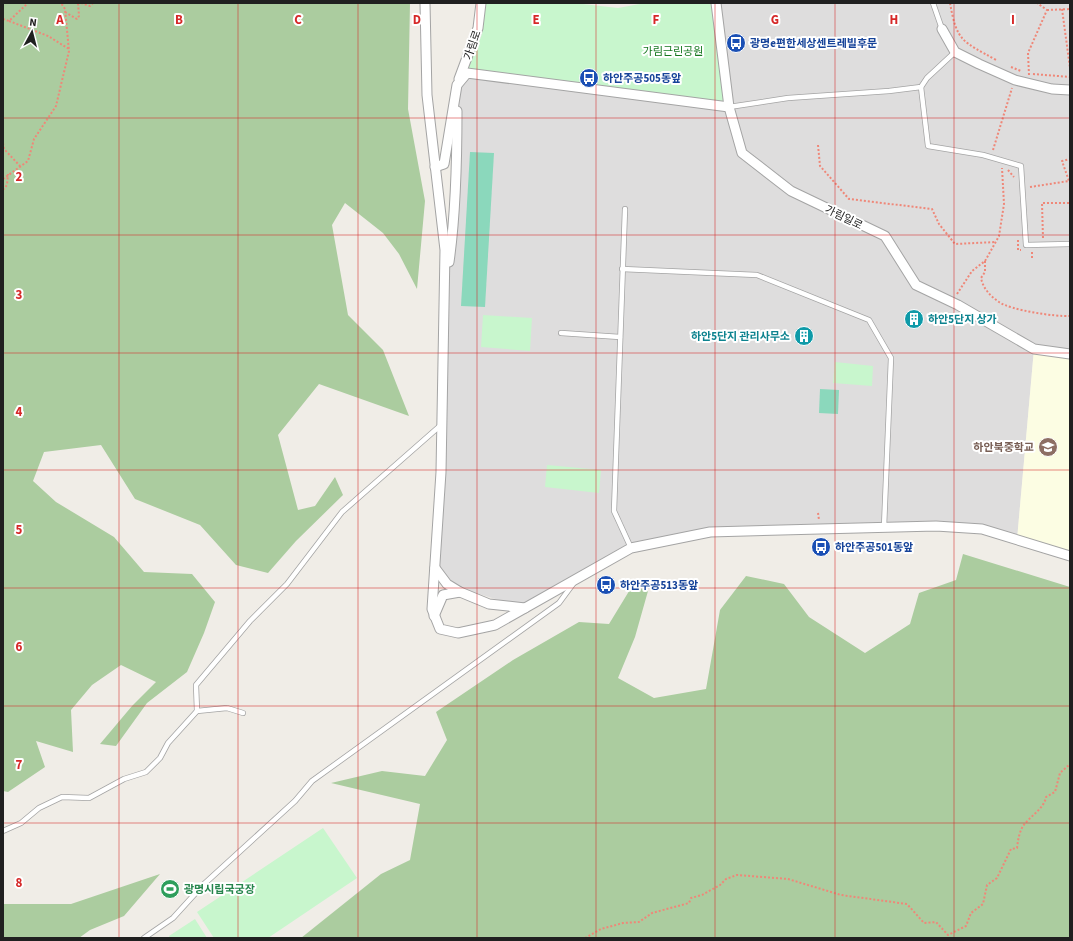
<svg xmlns="http://www.w3.org/2000/svg" width="1073" height="941" font-family="'Source Sans 3','Noto Sans KR',sans-serif">
  <style>
    .residential { fill: #dedddd }
    .education { fill: #fcfde3 }
    .forest { fill: #abcc9f }
    .park { fill: #c8f6cd }
    .pitch { fill: #8bd8bc }
    .lines { fill: none; stroke-linecap: round; stroke-linejoin: round }
    .lane-casing { stroke: #a4a4a4; stroke-width: 6 }
    .street-casing { stroke: #a4a4a4; stroke-width: 11 }
    .path { stroke: #ef8778; stroke-width: 2; stroke-dasharray: 2 2; stroke-linecap: butt }
    .lane { stroke: #fff; stroke-width: 4.5 }
    .street { stroke: #fff; stroke-width: 9 }
    .grid { fill: none; stroke: #d62828; stroke-width: 1; stroke-opacity: 0.55 }
    .labels { text-anchor: middle; stroke-width: 4; stroke-linejoin: round; paint-order: stroke }
    .transit-label { font-size: 11px; font-weight: bold; fill: #164399; stroke: #fff; text-anchor: start }
    .street-label { font-size: 11px; fill: #202020; stroke: #fff }
    .park-label { font-size: 11px; fill: #15771f; stroke: #fff }
    .culture-label { font-size: 11px; font-weight: bold; fill: #0d838f; stroke: #fff; text-anchor: start }
    .education-label { font-size: 11px; font-weight: bold; fill: #785e54; stroke: #fff; text-anchor: end }
    .leisure-label { font-size: 11px; font-weight: bold; fill: #27864d; stroke: #fff; text-anchor: start }
    .grid-label { font-size: 13px; text-anchor: middle; font-weight: bold; fill: #d62828; stroke: #fff; stroke-width: 4; stroke-linejoin: round; paint-order: stroke }
  </style>
  <rect width="100%" height="100%" fill="#f0ede7"/>
  <!-- residential -->
  <path class="residential" d="M716,3h354v351l-36,-5 -17,191 -35,-11 -272,3 -79,16 -106,60 -62,-19 -28,-21 9,-271 8,-55 5,-157 10,-12z"/>
  <!-- education -->
  <path class="education" d="M1034,349l36,5v202l-53,-16z"/>
  <!-- forest -->
  <g class="forest">
    <path d="M3,3h407l-2,106 17,92 -8,88 -18,-35 -16,-21 -38,-30 -13,22 16,90 35,35 26,66 -90,-32 -41,51 20,75 17,-4 20,-29 8,18 -47,46 -28,32 -32,-8 -36,-40 -65,-26 -34,-54 -57,7 -11,29 23,21 58,35 30,35 48,2 23,28 -11,31 -17,39 -40,31 -31,43 -16,-2 32,-38 24,-24 -35,-17 -29,20 -21,25 2,42 -37,-11 9,26 -37,25 -5,-1z"/>
    <path d="M963,554l107,33v351h-769l80,-64 29,-14 10,-56 -89,-21 51,-12 43,5 22,-36 -11,-28 77,-52 66,-38 30,2 25,-41 14,8 -13,46 -17,41 36,20 52,-9 14,-79 26,-34 38,8 25,33 56,36 45,-29 9,-31 37,-13z"/>
    <path d="M160,874l-36,42 -34,14 -11,8h-76v-34h68z"/>
  </g>
  <!-- park -->
  <g class="park">
    <path d="M481,3h93l44,5 27,-5h71l13,104 -262,-34 11,-45z"/>
    <path d="M483,315l49,3 -2,33 -49,-4z"/>
    <path d="M835,362l38,4 -1,20 -39,-3z"/>
    <path d="M547,465l54,5 -2,23 -54,-6z"/>
    <path d="M323,828l34,50 -89,60h-54l-17,-26z"/>
    <path d="M195,919l12,19h-37l-1,-2z"/>
  </g>
  <!-- pitch -->
  <g class="pitch">
    <path d="M470,152l24,1 -9,154 -24,-1z"/>
    <path d="M820,389l19,1 -1,24 -19,-1z"/>
  </g>
  <g class="lines">
    <!-- lane casing -->
    <g class="lane-casing">
      <g id="lane">
        <path d="M933,3l9,26"/>
        <path d="M921,87l7,59 55,9 38,11 5,79 44,-1"/>
        <path d="M729,107l59,-9 101,-7 32,-4 6,-9 28,-26"/>
        <path d="M625,209l-11,302 17,37"/>
        <path d="M622,269l135,6 112,45 22,38 -7,169"/>
        <path d="M561,333l59,4"/>
        <path d="M243,713l-16,-5 -30,3 -1,-26 54,-64 37,-37 55,-72 99,-87"/>
        <path d="M3,831l18,-8 18,-15 23,-11 27,1 35,-19 22,-7 14,-14 8,-15 29,-32"/>
        <path d="M144,938l29,-20 30,-33 92,-84 17,-20 247,-178 14,-19"/>
      </g>
    </g>
    <!-- street casing -->
    <g class="street-casing">
      <g id="street">
        <path d="M425,3l2,92 18,155 -4,222 -9,137 8,20 18,4 37,-8 136,-77 79,-16 226,-6 46,3 88,27"/>
        <path d="M716,3l13,104 13,46 49,38 94,45 31,49 42,20 76,44 36,5"/>
        <path d="M942,29l13,23 24,12 36,16 37,9 18,1"/>
        <path d="M459,79l19,-51 3,-25"/>
        <path d="M435,167l9,-3 13,-79 10,-12 262,34"/>
        <path d="M449,262c7,-49 8,-101 8,-151"/>
        <path d="M435,568l12,16 13,8 29,12 36,4"/>
        <path d="M434,616l9,-21 17,-3"/>
      </g>
    </g>
    <!-- path -->
    <g class="path">
      <path d="M81,3l9,3 3,-3"/>
      <path d="M950,3c7,40 13,38 46,57"/>
      <path d="M1062,9l8,59"/>
      <path d="M1047,10l23,-1"/>
      <path d="M65,12l12,7 2,-3 -1,-13"/>
      <path d="M3,19l6,2 19,-18"/>
      <path d="M9,21l39,15 21,13"/>
      <path d="M1011,67l10,4"/>
      <path d="M1033,74l37,3"/>
      <path d="M1029,75l-1,-22 19,-43 -10,-7"/>
      <path d="M3,143l1,6 16,17"/>
      <path d="M818,145l2,21 29,33 83,10 7,15 16,20 41,-2"/>
      <path d="M993,150l19,-62"/>
      <path d="M1008,170l6,7"/>
      <path d="M3,179l25,-18 6,-22 22,-33 13,-55 -4,-42 -4,-6"/>
      <path d="M1030,187l39,-6 -7,-20 8,-2"/>
      <path d="M3,190l4,-5 1,-11"/>
      <path d="M1043,238l-1,-35h28"/>
      <path d="M1018,240v10h3"/>
      <path d="M1032,252v6"/>
      <path d="M985,261v11l-4,6c2,10 9,18 18,24 11,8 57,15 71,14"/>
      <path d="M957,294l15,-23 13,-10 14,-25 5,-32 -2,-36"/>
      <path d="M818,513l1,7"/>
      <path d="M585,938l16,-9 22,-6 16,-1 13,-9 37,-10 2,-5 11,-3 18,-10 6,-6 11,-4 51,4 53,16 66,9 17,19 12,-1 12,13 18,-9 5,-13 12,-9 4,-19 10,-7 14,-29 6,-1c1,-8 2,-15 6,-22 7,-10 21,-17 23,-29l9,-5 5,-19 10,-9"/>
    </g>
    <!-- lane -->
    <use href="#lane" class="lane"/>
    <!-- street -->
    <use href="#street" class="street"/>
  </g>
  <!-- grid -->
  <path class="grid" d="M119,3v935M238,3v935M358,3v935M477,3v935M596,3v935M715,3v935M835,3v935M954,3v935M3,118h1067M3,235h1067M3,353h1067M3,470h1067M3,588h1067M3,706h1067M3,823h1067"/>
  <!-- icons -->
  <defs>
    <g id="bus-disc" transform="scale(1)"><circle r="9.5" fill="#1a4fb4" stroke="#fff"/><path d="M-5-6H5V4H4V6H2V4H-2V6H-4V4H-5ZM-3.5-4V0h7V-4ZM-3.5 1.2v1.5H-2V1.2ZM2 1.2v1.5H3.5V1.2Z" fill="#fff"/></g>
    <g id="building-disc" transform="scale(1)"><circle r="9.5" fill="#0f9aa8" stroke="#fff"/><path d="M-4-6H4V6H1V3H-1V6H-4ZM-2.5-4.3h1.7v1.8h-1.7ZM.8-4.3h1.7v1.8H.8ZM-2.5-1h1.7V.8h-1.7ZM.8-1h1.7V.8H.8Z" fill="#fff"/></g>
    <g id="school-disc" transform="scale(1)"><circle r="9.5" fill="#8d6e63" stroke="#fff"/><path d="M0-5L7-2L0 1L-7-2ZM-4 1L0 2.5L4 1V4Q0 6-4 4Z" fill="#fff"/></g>
    <g id="stadium-disc" transform="scale(1)"><circle r="9.5" fill="#2e9e5b" stroke="#fff"/><path d="M0-5a6.5 5 0 1 0 0 10a6.5 5 0 1 0 0-10ZM-3.5-1.8h7v3.6h-7Z" fill="#fff"/></g>
  </defs>
  <g fill-rule="evenodd">
    <use href="#bus-disc" x="736" y="43"/>
    <use href="#bus-disc" x="589" y="78"/>
    <use href="#building-disc" x="914" y="319"/>
    <use href="#building-disc" x="804" y="336"/>
    <use href="#school-disc" x="1048" y="447"/>
    <use href="#bus-disc" x="821" y="547"/>
    <use href="#bus-disc" x="606" y="585"/>
    <use href="#stadium-disc" x="170" y="889"/>
  </g>
  <g class="labels">
    <!-- transit labels -->
    <g class="transit-label">
      <text x="750" y="47">광명e편한세상센트레빌후문</text>
      <text x="603" y="82">하안주공505동앞</text>
      <text x="835" y="551">하안주공501동앞</text>
      <text x="620" y="589">하안주공513동앞</text>
    </g>
    <!-- street labels -->
    <g class="street-label">
      <text transform="translate(472 45) rotate(-71)" y="4">가림로</text>
      <text transform="translate(844 217) rotate(26)" y="4">가림일로</text>
    </g>
    <!-- park labels -->
    <g class="park-label">
      <text x="673" y="55">가림근린공원</text>
    </g>
    <!-- culture labels -->
    <g class="culture-label">
      <text x="928" y="323">하안5단지 상가</text>
      <text x="790" y="340" text-anchor="end">하안5단지 관리사무소</text>
    </g>
    <!-- education labels -->
    <g class="education-label">
      <text x="1034" y="451">하안북중학교</text>
    </g>
    <!-- leisure labels -->
    <g class="leisure-label">
      <text x="184" y="893">광명시립국궁장</text>
    </g>
  </g>
  <g class="grid-label">
    <text x="60" y="24">A</text>
    <text x="179" y="24">B</text>
    <text x="298" y="24">C</text>
    <text x="417" y="24">D</text>
    <text x="536" y="24">E</text>
    <text x="656" y="24">F</text>
    <text x="775" y="24">G</text>
    <text x="894" y="24">H</text>
    <text x="1013" y="24">I</text>
    <text x="19" y="181">2</text>
    <text x="19" y="299">3</text>
    <text x="19" y="416">4</text>
    <text x="19" y="534">5</text>
    <text x="19" y="651">6</text>
    <text x="19" y="769">7</text>
    <text x="19" y="887">8</text>
  </g>
  <!-- border -->
  <rect width="1073" height="941" fill="none" stroke="#202020" stroke-width="8"/>
  <!-- north arrow -->
  <g transform="translate(32 32) rotate(7)" stroke="#ffffff" stroke-width="3" paint-order="stroke">
  <path d="M0-3L7 15L0 10L-7 15Z" fill="#202020"/>
  <text y="-6" font-size="11" font-weight="bold" text-anchor="middle" fill="#202020">N</text>
  </g>
</svg>
